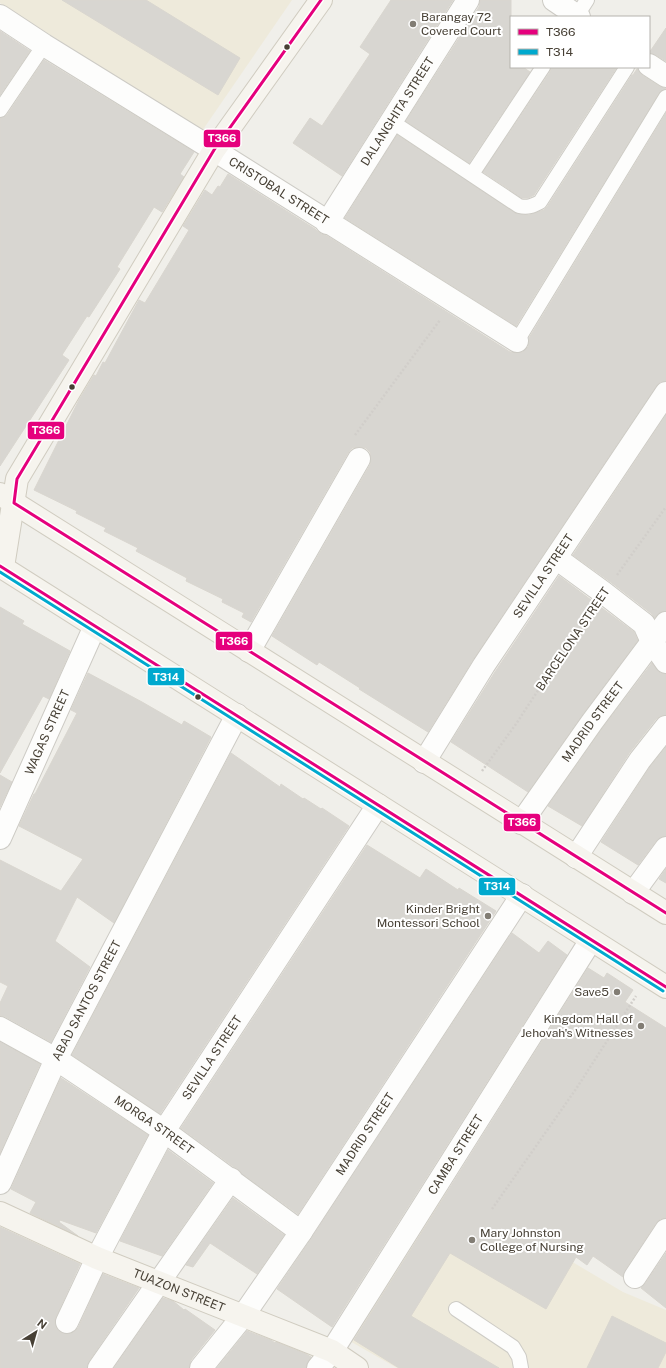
<svg xmlns="http://www.w3.org/2000/svg" width="666" height="1368" font-family="'Public Sans',sans-serif">
  <style>
    .education { fill: #eeeadb }
    .building { fill: #d8d6d1; stroke: #d9d6cf }
    .lines { fill: none; stroke-linecap: round; stroke-linejoin: round }
    .lane-casing { stroke: #cdcbc5; stroke-width: 16 }
    .street-casing { stroke: #cdcbc5; stroke-width: 24 }
    .secondary-casing { stroke: #d0ccc0; stroke-width: 24 }
    .path { stroke: #d1ceca; stroke-width: 2.5; stroke-dasharray: 2 2; stroke-linecap: butt }
    .lane { stroke: #fdfdfc; stroke-width: 14 }
    .street { stroke: #fdfdfc; stroke-width: 22 }
    .secondary { stroke: #f6f4ee; stroke-width: 22 }
    .bus-1-casing { stroke: #fff; stroke-width: 6 }
    .bus-2-casing { stroke: #fff; stroke-width: 6 }
    .bus-1 { stroke: #e5007d; stroke-width: 3 }
    .bus-2 { stroke: #00a9ce; stroke-width: 3 }
    .poi-dot { fill: #827d74; stroke: #fff; stroke-width: 1.5 }
    .bus-dot { fill: #474035; stroke: #fff; stroke-width: 1.5 }
    .labels { text-anchor: middle; stroke-width: 4; stroke-linejoin: round; paint-order: stroke }
    .poi-label { font-size: 12px; fill: #474035; stroke: #fff; text-anchor: end }
    .street-label { font-size: 12px; fill: #474035; stroke: #fff }
    .line-badge { stroke: #fff; stroke-width: 1.5 }
    .badge-label { font-size: 11px; text-anchor: middle; font-weight: bold; fill: #fff }
  </style>
  <rect width="100%" height="100%" fill="#f0efea"/>
  <!-- education -->
  <g class="education">
    <path d="M0,0h292l-90,131 -202,-128z"/>
    <path d="M446,1187l177,105 43,18v58h-269l-56,-32z"/>
  </g>
  <!-- building -->
  <g class="building">
    <path d="M62,0h84l94,58 -22,37z"/>
    <path d="M391,0h62l-111,176 -49,-33 17,-25 12,8 48,-72 -10,-7z"/>
    <path d="M480,0h31v67h12l7,5 -61,91 -63,-42 73,-114z"/>
    <path d="M666,28v33l-10,-6 -7,-2z"/>
    <path d="M0,31l30,20 -30,44z"/>
    <path d="M44,60l150,92 -14,22 4,3 -22,35 -8,-5 -37,60 3,2 -31,48 -2,-1 -25,39 7,5 -69,106v-348l4,-1 3,-2z"/>
    <path d="M551,67h66l-83,128 -6,3h-6l-39,-26 67,-100z"/>
    <path d="M637,69l5,6 17,11 7,3 -4,1 -3,3 -143,233 -171,-108 52,-83 118,78 14,2 15,-5 3,-3 85,-132h1z"/>
    <path d="M666,113v268l-6,1 -4,4 -182,272 -46,74 -69,-43 1,-1 -41,-26 -2,3 -45,-29 98,-171 1,-6 -1,-7 -4,-4 -7,-1 -7,1 -4,5 -97,169 -9,-5 2,-4 -22,-11 1,-3 -37,-18 1,-3 -51,-27 2,-3 -34,-17 2,-3 -30,-15 1,-2 -43,-21 45,-90 15,-25 2,1 7,-14 2,1 34,-63 6,3 44,-73 -6,-4 22,-36 7,5 6,-9 2,1 8,-13 87,55 6,5 6,2 183,116 7,1 6,-1 5,-5 1,-5v-4z"/>
    <path d="M666,415v196l-5,1 -7,6 -2,-4 -40,-31 -39,-28z"/>
    <path d="M559,576l75,56 4,8 -56,75 -54,77 -77,-50 44,-70z"/>
    <path d="M0,607l24,14 -2,3 48,27 -21,48 -6,-3 -43,77z"/>
    <path d="M652,663l8,10 6,1v41l-5,1 -5,3 -26,33 -48,74 -34,-20 54,-77z"/>
    <path d="M88,673l54,29 40,23 2,-4 27,16 -97,186 -37,-26 -22,44 35,26 -39,75 -45,-25 -6,-1v-13l8,-17 -8,-4v-122l61,31 22,-32 -64,-33 15,-32h1l42,-81 -6,-3z"/>
    <path d="M666,747v89l-5,1 -5,4 -18,24 -37,-23 49,-75z"/>
    <path d="M231,753l49,34 1,-3 22,15 1,-1 17,11 1,-1 27,18 -189,288 -88,-59z"/>
    <path d="M0,775l12,7 -12,25z"/>
    <path d="M367,845l53,33 6,-9 32,21 1,-2 37,23 -198,303 -57,-41 -3,-4 -4,-2 -53,-39z"/>
    <path d="M666,869v14l-7,-4z"/>
    <path d="M512,933l27,20 9,-12 19,14 -235,372 -55,-38 34,-50z"/>
    <path d="M588,968l16,10 3,-5 26,17 -8,12 41,26v190l-6,1 -4,4 -31,47 -2,7 -30,-21 -6,9 -11,-8 -30,52 -96,-56 -39,63 88,52h-100l-45,-28z"/>
    <path d="M0,1042l40,22 -40,89z"/>
    <path d="M61,1078l87,57 -52,98 -36,-13 -1,2 19,14 -48,-23 6,-11 -25,-13z"/>
    <path d="M168,1150l45,33 -51,73 -42,-15z"/>
    <path d="M233,1198l51,37 -27,39 -47,-31 -17,24 -7,-2z"/>
    <path d="M0,1227l80,37 -24,53 -1,6 2,6 5,4 6,1 6,-2 4,-4 25,-54 36,14 -50,73 -2,7h-87z"/>
    <path d="M666,1253v55l-25,-20 4,-4z"/>
    <path d="M163,1298l10,3 11,9 1,-1 30,21 -24,30 -2,8h-75z"/>
    <path d="M612,1316l54,27v9l-8,16h-71z"/>
    <path d="M247,1331l24,9 4,3 1,-1 30,12 5,3 -5,9v2h-89z"/>
  </g>
  <g class="lines">
    <!-- lane casing -->
    <g class="lane-casing">
      <g id="lane">
        <path d="M576,17l11,-17"/>
        <path d="M0,110l44,-65"/>
        <path d="M391,121l128,85c9,2 13,0 21,-4l87,-135"/>
        <path d="M472,174l71,-107"/>
        <path d="M517,341l149,-244"/>
        <path d="M456,1309l57,38 6,10 2,11"/>
      </g>
    </g>
    <!-- street casing -->
    <g class="street-casing">
      <g id="street">
        <path d="M554,0l25,17"/>
        <path id="s1" d="M0,16l44,29 170,105 303,191"/>
        <path d="M649,65l17,11"/>
        <path id="s2" d="M327,223l141,-223"/>
        <path d="M556,558l48,35 40,31 8,18 14,20"/>
        <path d="M249,651l110,-192"/>
        <path id="s3" d="M424,762l60,-97 182,-272"/>
        <path id="s4" d="M521,823l71,-101 74,-99"/>
        <path id="s5" d="M0,838l95,-212"/>
        <path d="M576,857l64,-97 26,-33"/>
        <path d="M633,893l33,-45"/>
        <path id="s6" d="M0,1028l56,31 108,72 137,101"/>
        <path id="s7" d="M0,1183l56,-124 181,-344"/>
        <path d="M635,1277l31,-47"/>
        <path id="s8" d="M67,1322l30,-64 67,-127 214,-326"/>
        <path d="M99,1368l132,-189"/>
        <path id="s9" d="M201,1368l42,-52 58,-84 221,-337"/>
        <path id="s10" d="M318,1368l14,-17 259,-411"/>
      </g>
    </g>
    <!-- secondary casing -->
    <g class="secondary-casing">
      <g id="secondary">
        <path d="M0,494l666,419"/>
        <path d="M0,566l666,421"/>
        <path d="M3,567l14,-88 197,-329 107,-150"/>
        <path id="s11" d="M0,1213l97,45 235,93 25,17"/>
      </g>
    </g>
    <!-- path -->
    <g class="path">
      <path d="M355,435l85,-115"/>
      <path d="M617,575l49,-68"/>
      <path d="M482,771l34,-47 38,-58 38,-54"/>
      <path d="M492,1209l84,-120 60,-93"/>
    </g>
    <!-- lane -->
    <use href="#lane" class="lane"/>
    <!-- street -->
    <use href="#street" class="street"/>
    <!-- secondary -->
    <use href="#secondary" class="secondary"/>
    <!-- bus-1 casing -->
    <g class="bus-1-casing">
      <g id="bus-1">
        <path d="M321,0l-107,150 -197,329 -3,24 652,410"/>
        <path d="M0,566l666,421"/>
      </g>
    </g>
    <!-- bus-2 casing -->
    <g class="bus-2-casing">
      <path id="bus-2" d="M0,572l663,419"/>
    </g>
    <!-- bus-1 -->
    <use href="#bus-1" class="bus-1"/>
    <!-- bus-2 -->
    <use href="#bus-2" class="bus-2"/>
  </g>
  <!-- markers -->
  <g class="poi-dot">
    <circle cx="413" cy="24" r="4"/>
    <circle cx="488" cy="916" r="4"/>
    <circle cx="617" cy="992" r="4"/>
    <circle cx="641" cy="1026" r="4"/>
    <circle cx="472" cy="1240" r="4"/>
  </g>
  <g class="bus-dot">
    <circle cx="287" cy="47" r="3.5"/>
    <circle cx="72" cy="387" r="3.5"/>
    <circle cx="198" cy="697" r="3.5"/>
  </g>
  <g class="labels">
    <!-- poi labels -->
    <g class="poi-label">
      <text x="421" y="21" text-anchor="start">Barangay 72<tspan x="421" dy="14">Covered Court</tspan></text>
      <text x="480" y="913">Kinder Bright<tspan x="480" dy="14">Montessori School</tspan></text>
      <text x="609" y="996">Save5</text>
      <text x="633" y="1023">Kingdom Hall of<tspan x="633" dy="14">Jehovah's Witnesses</tspan></text>
      <text x="480" y="1237" text-anchor="start">Mary Johnston<tspan x="480" dy="14">College of Nursing</tspan></text>
    </g>
    <!-- street labels -->
    <g class="street-label">
      <text dy="4" stroke="none"><textPath href="#s2" startOffset="132">DALANGHITA STREET</textPath></text>
      <text dy="4" stroke="none"><textPath href="#s1" startOffset="329">CRISTOBAL STREET</textPath></text>
      <text dy="4" stroke="none"><textPath href="#s3" startOffset="221">SEVILLA STREET</textPath></text>
      <text transform="translate(573 639) rotate(-56)" y="4">BARCELONA STREET</text>
      <text dy="4" stroke="none"><textPath href="#s4" startOffset="124">MADRID STREET</textPath></text>
      <text dy="4" stroke="none"><textPath href="#s5" startOffset="116">WAGAS STREET</textPath></text>
      <text dy="4" stroke="none"><textPath href="#s7" startOffset="202">ABAD SANTOS STREET</textPath></text>
      <text dy="4" stroke="none"><textPath href="#s8" startOffset="302">SEVILLA STREET</textPath></text>
      <text dy="4" stroke="none"><textPath href="#s6" startOffset="182">MORGA STREET</textPath></text>
      <text dy="4" stroke="none"><textPath href="#s9" startOffset="286">MADRID STREET</textPath></text>
      <text dy="4" stroke="none"><textPath href="#s10" startOffset="254">CAMBA STREET</textPath></text>
      <text dy="4" stroke="none"><textPath href="#s11" startOffset="195">TUAZON STREET</textPath></text>
    </g>
  </g>
  <g class="line-badge">
    <rect x="203" y="129" width="38" height="19" rx="4" fill="#e5007d"/>
    <rect x="27" y="421" width="38" height="19" rx="4" fill="#e5007d"/>
    <rect x="215" y="631" width="38" height="20" rx="4" fill="#e5007d"/>
    <rect x="147" y="667" width="38" height="19" rx="4" fill="#00a9ce"/>
    <rect x="503" y="813" width="38" height="19" rx="4" fill="#e5007d"/>
    <rect x="478" y="877" width="38" height="19" rx="4" fill="#00a9ce"/>
  </g>
  <g class="badge-label">
    <text x="222" y="142">T366</text>
    <text x="46" y="434">T366</text>
    <text x="234" y="645">T366</text>
    <text x="166" y="681">T314</text>
    <text x="522" y="826">T366</text>
    <text x="497" y="890">T314</text>
  </g>
  <!-- legend -->
  <rect x="510" y="16" width="140" height="52" fill="#ffffff" stroke="#b5b3ae"/>
  <rect x="518" y="29" width="20" height="6" fill="#e5007d" stroke="#b5b3ae"/>
  <text x="546" y="36" font-size="12" fill="#474035">T366</text>
  <rect x="518" y="49" width="20" height="6" fill="#00a9ce" stroke="#b5b3ae"/>
  <text x="546" y="56" font-size="12" fill="#474035">T314</text>
  <!-- north arrow -->
  <g transform="translate(36 1332) rotate(37)" stroke="#ffffff" stroke-width="3" paint-order="stroke">
  <path d="M0-3L7 15L0 10L-7 15Z" fill="#474035"/>
  <text y="-6" font-size="11" font-weight="bold" text-anchor="middle" fill="#474035">N</text>
  </g>
</svg>
